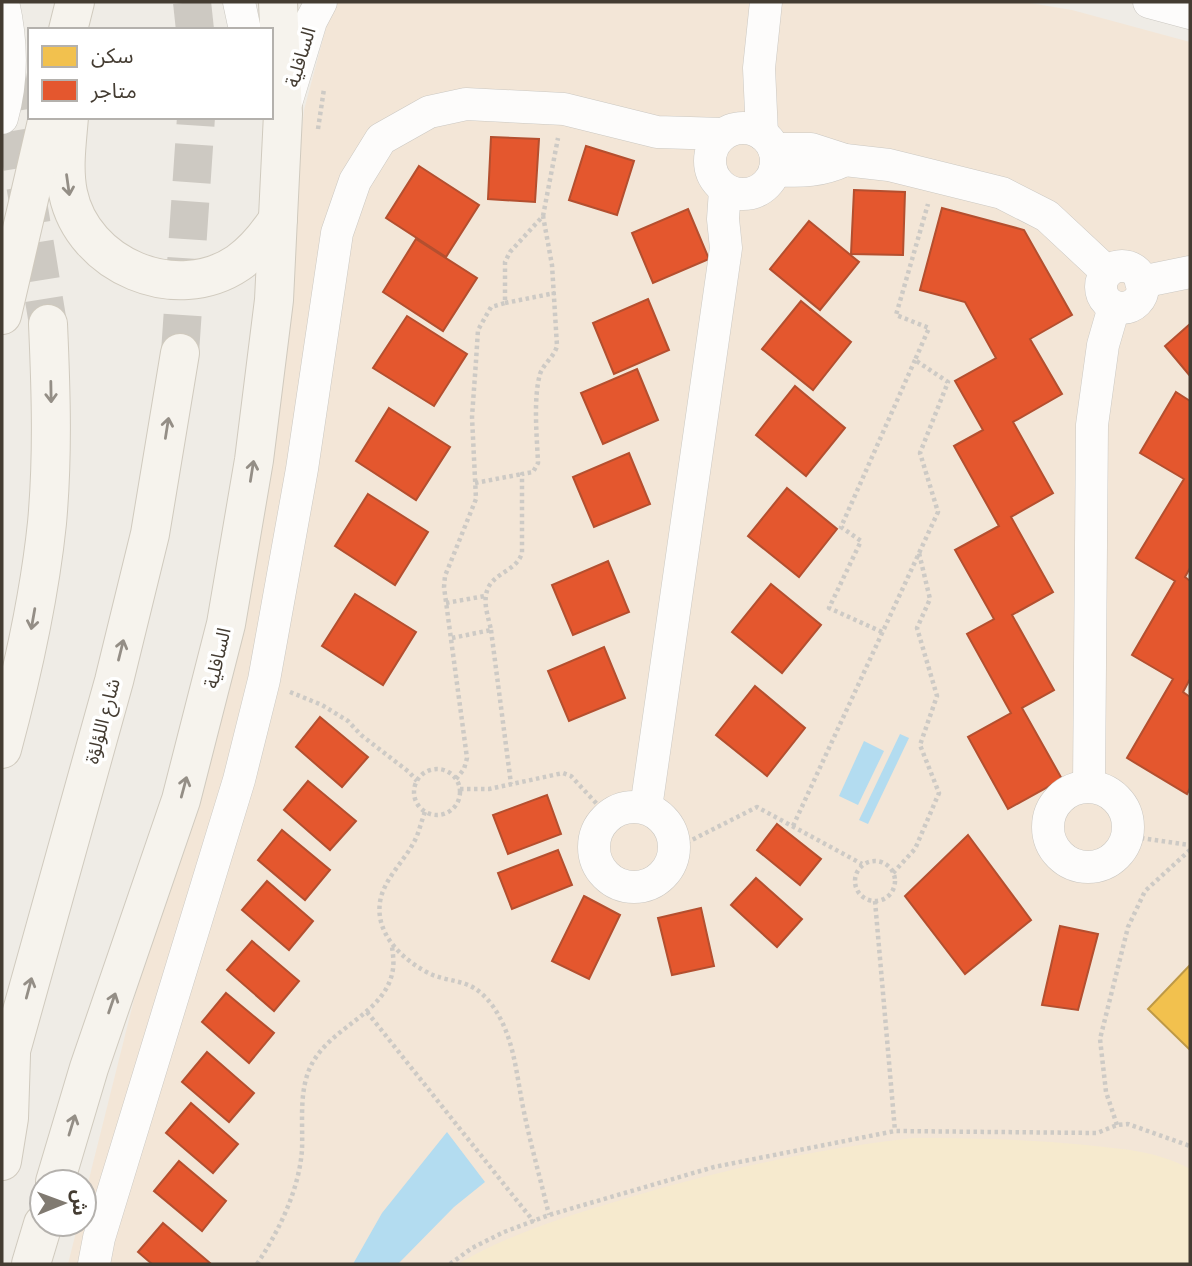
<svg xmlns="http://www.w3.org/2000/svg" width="1192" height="1266" font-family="Raleway,'Noto Sans Arabic',sans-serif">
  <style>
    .commercial { fill: #f3e6d7 }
    .sand { fill: #f6eace }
    .water { fill: #b3dcf0 }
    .homes { fill: #f2c14e; stroke: #be9946; stroke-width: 2 }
    .shops { fill: #e4572e; stroke: #b44f2f; stroke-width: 2 }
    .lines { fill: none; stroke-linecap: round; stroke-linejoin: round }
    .secondary-tunnel { stroke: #cdc9c2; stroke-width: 38; stroke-dasharray: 38 19; stroke-linecap: butt }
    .street-casing { stroke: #cbc8c2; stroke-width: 33 }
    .secondary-casing { stroke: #d0cabe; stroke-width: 40 }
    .path { stroke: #cdcac5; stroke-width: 4.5; stroke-dasharray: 3.5 3.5; stroke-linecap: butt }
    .street { stroke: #fdfcfb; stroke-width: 32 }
    .secondary { stroke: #f6f3ed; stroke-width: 38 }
    .oneway { stroke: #948e86 }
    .labels { text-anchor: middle; stroke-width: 7; stroke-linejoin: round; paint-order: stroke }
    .street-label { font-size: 19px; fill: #443c32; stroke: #fff }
  </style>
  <rect width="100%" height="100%" fill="#efece6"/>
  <!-- commercial -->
  <path class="commercial" d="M337,2h687l48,8 118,32v1222h-1122l10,-40h6v-25l80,-319 119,-543 21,-227 23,-86z"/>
  <!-- sand -->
  <path class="sand" d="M913,1138c58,0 115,1 173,7 36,4 72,6 104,24v95h-732c48,-28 100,-45 153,-61 98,-30 200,-54 302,-65z"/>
  <!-- water -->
  <g class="water">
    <path d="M900,734l9,4 -41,86 -9,-4z"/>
    <path d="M864,741l20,10 -26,54 -19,-9z"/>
    <path d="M447,1132l38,50 -31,25 -56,57h-45l29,-51z"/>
  </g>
  <!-- homes -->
  <path class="homes" d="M1190,965v85l-42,-41z"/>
  <!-- shops -->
  <g class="shops">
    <path d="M491,137l48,2 -4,63 -47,-3z"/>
    <path d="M586,146l48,15 -17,54 -48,-15z"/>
    <path d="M419,166l60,39 -33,52 -60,-39z"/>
    <path d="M854,190l51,2 -2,63 -52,-1z"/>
    <path d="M942,208l82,22 48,85 -42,24 32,55 -49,28 40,71 -42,24 42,75 -41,23 42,75 -32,18 40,71 -54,30 -40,-72 43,-24 -44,-79 27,-15 -39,-69 44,-24 -45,-80 29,-16 -28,-49 41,-23 -31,-56 -45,-12z"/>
    <path d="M688,209l21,50 -56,24 -21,-50z"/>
    <path d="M809,221l50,41 -39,48 -50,-41z"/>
    <path d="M416,239l61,39 -34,53 -60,-39z"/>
    <path d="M648,299l21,51 -55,24 -21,-51z"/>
    <path d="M801,301l50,41 -38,48 -51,-41z"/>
    <path d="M407,316l60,38 -33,52 -61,-38z"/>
    <path d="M1190,324v52l-25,-30z"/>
    <path d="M637,369l21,51 -55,24 -22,-51z"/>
    <path d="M795,386l50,42 -39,48 -50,-41z"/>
    <path d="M1176,392l14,9v167l-5,9 5,4v98l-7,13 7,5v91l-3,6 -60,-36 46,-79 -41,-24 43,-74 -39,-23 48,-79 -44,-26z"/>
    <path d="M389,408l61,39 -34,53 -60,-39z"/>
    <path d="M629,453l21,51 -56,23 -21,-50z"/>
    <path d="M787,488l50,41 -38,48 -51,-41z"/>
    <path d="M368,494l60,38 -33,53 -60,-39z"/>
    <path d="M608,561l21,51 -56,23 -21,-50z"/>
    <path d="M771,584l50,41 -39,48 -50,-41z"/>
    <path d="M355,594l61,38 -33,53 -61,-39z"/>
    <path d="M604,647l21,51 -56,23 -21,-50z"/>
    <path d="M755,686l50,42 -38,48 -51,-41z"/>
    <path d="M320,717l48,40 -26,30 -46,-40z"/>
    <path d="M308,781l48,40 -26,29 -46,-40z"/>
    <path d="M547,795l14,39 -53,20 -15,-39z"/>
    <path d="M777,824l44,35 -21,26 -43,-35z"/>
    <path d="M282,830l48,40 -25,30 -47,-40z"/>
    <path d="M968,835l63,85 -66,54 -60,-78z"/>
    <path d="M558,850l14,35 -60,24 -14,-36z"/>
    <path d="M756,878l46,41 -25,28 -46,-42z"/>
    <path d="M267,881l46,40 -24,29 -47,-40z"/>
    <path d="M584,896l36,19 -31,64 -37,-18z"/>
    <path d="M701,908l13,58 -42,9 -14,-57z"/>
    <path d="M1060,926l38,8 -20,76 -36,-5z"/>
    <path d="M252,941l47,40 -25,30 -47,-41z"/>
    <path d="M226,993l48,40 -25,30 -47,-41z"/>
    <path d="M207,1052l47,41 -25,29 -47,-40z"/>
    <path d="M191,1103l47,41 -25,29 -47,-40z"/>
    <path d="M179,1161l47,40 -24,30 -48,-40z"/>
    <path d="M163,1223l47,40 -1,1h-57l-14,-12z"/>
  </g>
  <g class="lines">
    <!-- secondary-tunnel -->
    <g class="secondary-tunnel">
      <path d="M192,2l3,28"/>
      <path d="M7,74l41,250"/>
      <path d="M180,353l16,-236"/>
    </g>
    <!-- street casing -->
    <g class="street-casing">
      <g id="street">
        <path d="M239,2l6,28"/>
        <path d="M1149,2l41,11"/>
        <path d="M287,100l24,-79 10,-19"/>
        <path d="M2,118c11,-39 10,-77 1,-116"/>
        <circle cx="743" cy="161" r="33"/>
        <path d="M762,134l-3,-66 7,-66"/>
        <path d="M774,149h37l34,11 44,5 113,28 45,23 60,56"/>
        <path d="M775,170c26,2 47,1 70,-10"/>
        <circle cx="1122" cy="287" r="21"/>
        <path d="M1141,282l49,-10"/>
        <path d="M1089,786l3,-361 11,-80 11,-38"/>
        <circle cx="1088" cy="827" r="40"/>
        <circle cx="634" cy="847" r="40"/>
        <path d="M646,808l80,-560 -3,-29 2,-29"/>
        <path d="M94,1264l5,-26 140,-458 25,-100 38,-211 35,-236 18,-52 26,-42 48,-27 37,-8 98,5 93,23 66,2"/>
      </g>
    </g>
    <!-- secondary casing -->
    <g class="secondary-casing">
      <g id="secondary">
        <path d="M68,30l7,-28"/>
        <path d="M69,117c-2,25 -6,51 -1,76 15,73 108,112 170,70 17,-12 29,-27 40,-44"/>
        <path d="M2,315l46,-198"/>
        <path d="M2,749c20,-74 37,-149 45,-226 6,-66 4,-132 1,-199"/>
        <path d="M2,1083l112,-402 36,-147 30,-181"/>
        <path d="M2,1161l7,-43 2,-63"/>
        <path d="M55,1182l34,-114 92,-268 45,-176 28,-164 20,-160 9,-186 -5,-112"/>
        <path d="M31,1264l12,-40"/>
      </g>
    </g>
    <!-- path -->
    <g class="path">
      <path d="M318,129l6,-40"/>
      <path d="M505,303l50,-10"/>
      <path d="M475,483l47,-9"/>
      <path d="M446,603l39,-7"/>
      <path d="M491,630l20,154"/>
      <path d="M882,632l-53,-24 32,-67 -20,-14 74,-167"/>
      <path d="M452,638l39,-8c-2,-10 -7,-24 -5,-34 2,-23 30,-23 36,-43v-79l11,-2 5,-9c-1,-26 -5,-64 2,-89 4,-11 14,-17 17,-28l-5,-81 -9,-49"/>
      <path d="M290,692l32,13 26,16 13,14 48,37 8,9"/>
      <circle cx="437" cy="792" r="23"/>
      <path d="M456,779l8,-10 3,-11 -23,-171 1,-11 31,-77 -4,-82 4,-56 2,-31 13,-23 14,-4v-41l5,-10 33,-36 15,-78"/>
      <path d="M460,789h29l74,-16 8,3 37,40"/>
      <path d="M425,812c-4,10 -6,21 -11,30 -10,19 -27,34 -33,55 -8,32 16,58 42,73 26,16 46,4 69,35 23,32 24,70 32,107 7,34 17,69 25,103"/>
      <path d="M793,826l145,-314 -18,-59 28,-71 -33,-22 14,-32 -33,-13 32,-111"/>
      <path d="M1127,836l63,9"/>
      <path d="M674,849l83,-42 105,57"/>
      <circle cx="875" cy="881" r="20"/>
      <path d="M893,873l22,-24 24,-56 -19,-48 17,-49 -20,-68 13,-29 -11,-46"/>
      <path d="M875,901l20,230"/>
      <path d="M367,1012l167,210"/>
      <path d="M1117,1125l-11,-33 -6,-53 28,-112 17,-36 45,-41"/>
      <path d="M257,1264c22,-33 42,-74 45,-114 1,-26 -3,-55 7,-80 18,-44 77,-54 84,-101 1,-7 0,-15 -1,-22"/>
      <path d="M450,1264l22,-16 32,-16 45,-17 165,-48 181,-36 202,2 20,-8 11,-1 62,22"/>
    </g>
    <!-- street -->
    <use href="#street" class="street"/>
    <!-- secondary -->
    <use href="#secondary" class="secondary"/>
  </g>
  <!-- one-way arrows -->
  <defs><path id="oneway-shaft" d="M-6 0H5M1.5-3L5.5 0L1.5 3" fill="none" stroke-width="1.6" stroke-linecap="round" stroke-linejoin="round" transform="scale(1.75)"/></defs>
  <g class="oneway">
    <use href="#oneway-shaft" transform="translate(68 185) rotate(82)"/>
    <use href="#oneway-shaft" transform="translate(51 392) rotate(89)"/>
    <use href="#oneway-shaft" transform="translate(167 428) rotate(-81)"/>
    <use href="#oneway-shaft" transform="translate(252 471) rotate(-81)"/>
    <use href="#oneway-shaft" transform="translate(33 619) rotate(100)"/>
    <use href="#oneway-shaft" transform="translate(121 650) rotate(-76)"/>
    <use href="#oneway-shaft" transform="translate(184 787) rotate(-75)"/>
    <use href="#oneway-shaft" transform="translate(29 988) rotate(-75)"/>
    <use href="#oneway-shaft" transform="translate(112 1003) rotate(-71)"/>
    <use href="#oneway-shaft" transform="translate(72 1125) rotate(-73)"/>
  </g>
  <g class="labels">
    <!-- street labels -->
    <g class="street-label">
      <text transform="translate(300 57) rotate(-73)" y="7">السافلية</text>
      <text transform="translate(217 658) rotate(-77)" y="7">السافلية</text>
      <text transform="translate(102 721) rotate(-75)" y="7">شارع اللؤلؤة</text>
    </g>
  </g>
  <!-- border -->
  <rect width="1192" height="1266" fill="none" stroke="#443c32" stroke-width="7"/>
  <!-- legend -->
  <rect x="28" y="28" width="245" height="91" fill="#ffffff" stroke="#b4b1ad" stroke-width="2"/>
  <rect x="42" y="46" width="35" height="21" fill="#f2c14e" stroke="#b4b1ad" stroke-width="2"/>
  <text x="91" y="63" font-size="21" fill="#443c32">سكن</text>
  <rect x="42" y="80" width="35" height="21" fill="#e4572e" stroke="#b4b1ad" stroke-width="2"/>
  <text x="91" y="98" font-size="21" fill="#443c32">متاجر</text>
  <!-- north arrow -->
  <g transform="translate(63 1203) rotate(89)"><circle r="33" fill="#ffffff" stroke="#b4b1ad" stroke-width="2"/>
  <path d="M0-5L12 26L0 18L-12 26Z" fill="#807a71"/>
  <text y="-10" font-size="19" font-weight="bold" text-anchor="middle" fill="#443c32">ش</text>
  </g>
</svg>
